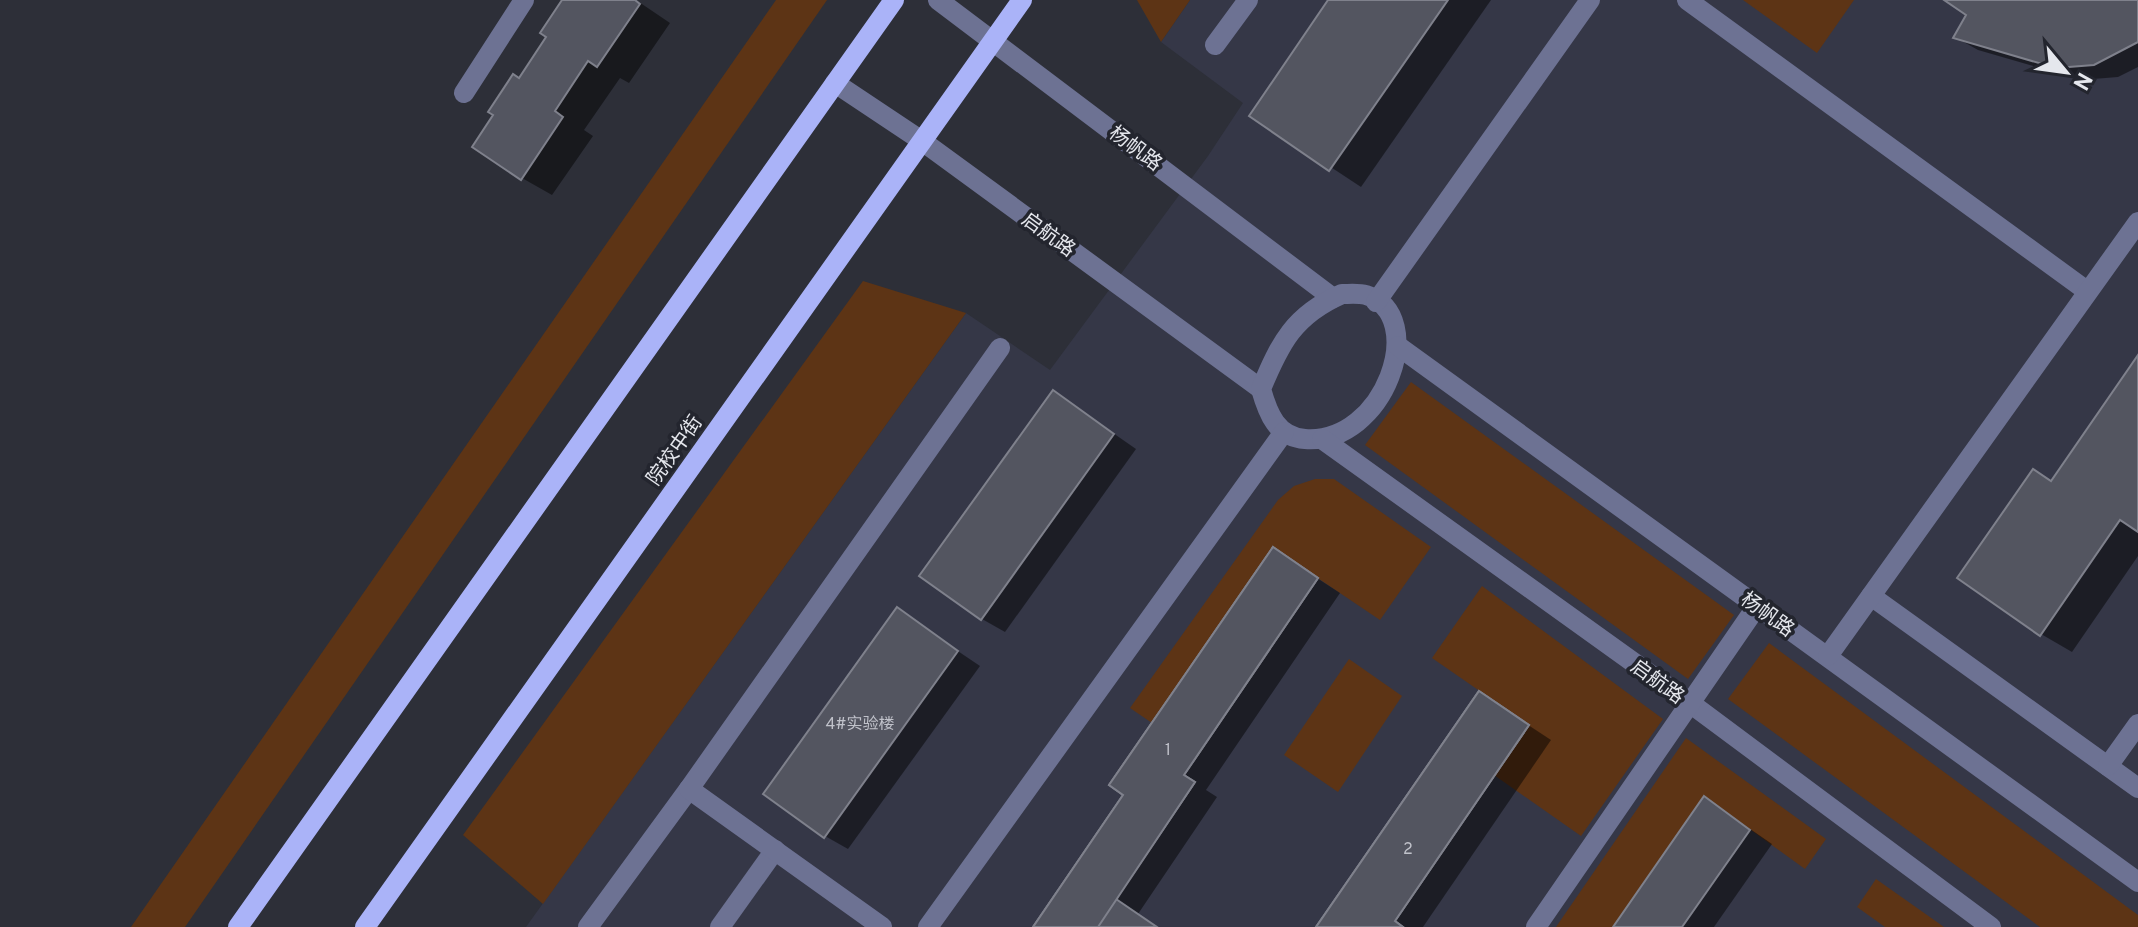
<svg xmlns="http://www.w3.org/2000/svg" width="2138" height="927" font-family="Overpass,'Noto Sans SC',sans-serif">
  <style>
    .built { fill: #353747 }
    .green { fill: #5d3415 }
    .shadow { fill: #0007 }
    .building { fill: #535560; stroke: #7f818c; stroke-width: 2 }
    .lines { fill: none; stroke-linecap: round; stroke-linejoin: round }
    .minor { stroke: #6d7293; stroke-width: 20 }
    .major { stroke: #aab3f8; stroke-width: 20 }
    .labels { text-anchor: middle; stroke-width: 7; stroke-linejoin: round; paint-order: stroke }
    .number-label { font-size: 16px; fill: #c0c2ca }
    .street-label { font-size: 20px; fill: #e5e7ed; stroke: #23252e }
  </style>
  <rect width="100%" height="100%" fill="#2d2f38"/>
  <!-- built -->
  <path class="built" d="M1190,0h948v927h-1612l440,-614 84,57 158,-214 35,-53 -82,-61z"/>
  <!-- green -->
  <g class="green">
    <path d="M776,0h51l-642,927h-54z"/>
    <path d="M1137,0h53l-29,42z"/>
    <path d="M1743,0h111l-37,53z"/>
    <path d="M863,281l103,32 -423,591 -80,-69z"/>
    <path d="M1411,382l323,233 -46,64 -323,-234z"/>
    <path d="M1315,479h19l97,68 -51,73 -107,-72 -121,175 -22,-15 148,-208 16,-14z"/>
    <path d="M1482,586l181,133 -82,117 -87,-61 35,-50 -97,-67z"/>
    <path d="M1769,643l369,272v12h-98l-312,-228z"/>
    <path d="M1349,659l53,37 -64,96 -54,-37z"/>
    <path d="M1686,738l140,101 -21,30 -101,-73 -91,131h-57z"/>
    <path d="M1876,879l68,48h-59l-28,-20z"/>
  </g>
  <!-- shadow -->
  <g class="shadow">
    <path d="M564,0h72l34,23 -41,60 -9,-5 -36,52 9,6 -41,59 -30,-17 -2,-98 29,-43z"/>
    <path d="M1330,0h161l-130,187 -109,-72z"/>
    <path d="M1948,0h190v67l-20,10 -37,3 -103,-30 -23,-13 13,-23z"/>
    <path d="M2138,359v197l-66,96 -31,-18 11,-151z"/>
    <path d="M1054,392l82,57 -131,183 -23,-13z"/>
    <path d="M1274,550l66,43 -134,197 11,7 -79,117 19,13h-122l91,-133z"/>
    <path d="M897,610l83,56 -132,183 -23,-13z"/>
    <path d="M1480,693l71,47 -128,187h-104z"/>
    <path d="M1705,798l67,46 -58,83h-98z"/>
  </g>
  <!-- building -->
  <g class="building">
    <path d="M562,0h73l5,4 -43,63 -9,-6 -33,50 8,6 -42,63 -49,-33 21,-32 -5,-3 25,-38 6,4 27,-41 -6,-4z"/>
    <path d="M1328,0h120l-119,171 -80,-55z"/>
    <path d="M1944,0h194v42l-44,23 -38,3 -103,-30 13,-23z"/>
    <path d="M2138,355v177l-18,-12 -80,116 -83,-58 76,-109 18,12z"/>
    <path d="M1053,390l61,44 -133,186 -62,-44z"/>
    <path d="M1273,547l45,31 -134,197 11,7 -79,117 41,28h-124l90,-132 -14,-10z"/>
    <path d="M1273,547l45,31 -134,197 11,7 -97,145h-65l90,-132 -14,-10z"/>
    <path d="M897,607l61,44 -134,187 -61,-44z"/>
    <path d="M1479,691l50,34 -134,196 8,6h-87z"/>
    <path d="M1479,691l50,34 -134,196 8,6h-87z"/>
    <path d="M1704,796l46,34 -68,97h-69z"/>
  </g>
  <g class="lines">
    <!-- minor -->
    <g class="minor">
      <path d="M938,0l395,298"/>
      <path d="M1687,0l400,291"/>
      <path d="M1215,45l33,-45"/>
      <path d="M835,83l87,58 339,248"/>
      <path d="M464,93l60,-93"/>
      <path d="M1342,294c7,0 17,-1 24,1 64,20 19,150 -61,144 -28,-2 -37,-25 -44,-50 19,-46 33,-74 81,-95z"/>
      <path d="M1376,302l214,-302"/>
      <path d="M1398,346l740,536"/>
      <path d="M1322,439l368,264 301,224"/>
      <path d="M1871,596l267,192"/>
      <path d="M1828,656l310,-434"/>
      <path d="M2108,766l30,-42"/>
      <path d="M588,927l101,-138"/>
      <path d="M720,927l55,-77"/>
      <path d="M882,927l-193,-138 311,-441"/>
      <path d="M928,927l356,-495"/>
      <path d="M1536,927l221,-321"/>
    </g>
    <!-- major -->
    <g class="major">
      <path d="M238,927l656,-927"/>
      <path d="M365,927l657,-927"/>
    </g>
  </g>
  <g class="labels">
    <!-- number labels -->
    <g class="number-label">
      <text x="860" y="729">4#实验楼</text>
      <text x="1168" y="755">1</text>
      <text x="1408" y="854">2</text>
    </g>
    <!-- street labels -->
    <g class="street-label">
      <text transform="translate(1136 148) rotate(37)" y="7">杨帆路</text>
      <text transform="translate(1049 234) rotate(36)" y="7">启航路</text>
      <text transform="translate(674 450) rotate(-55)" y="7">院校中街</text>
      <text transform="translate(1768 614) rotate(36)" y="7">杨帆路</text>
      <text transform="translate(1658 681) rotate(36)" y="7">启航路</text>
    </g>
  </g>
  <!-- north arrow -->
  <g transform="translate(2066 72) rotate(119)" stroke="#23252e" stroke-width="6" paint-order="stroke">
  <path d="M0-6L14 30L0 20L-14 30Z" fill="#e5e7ed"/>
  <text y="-12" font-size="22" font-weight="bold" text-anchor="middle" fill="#e5e7ed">N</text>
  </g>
</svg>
